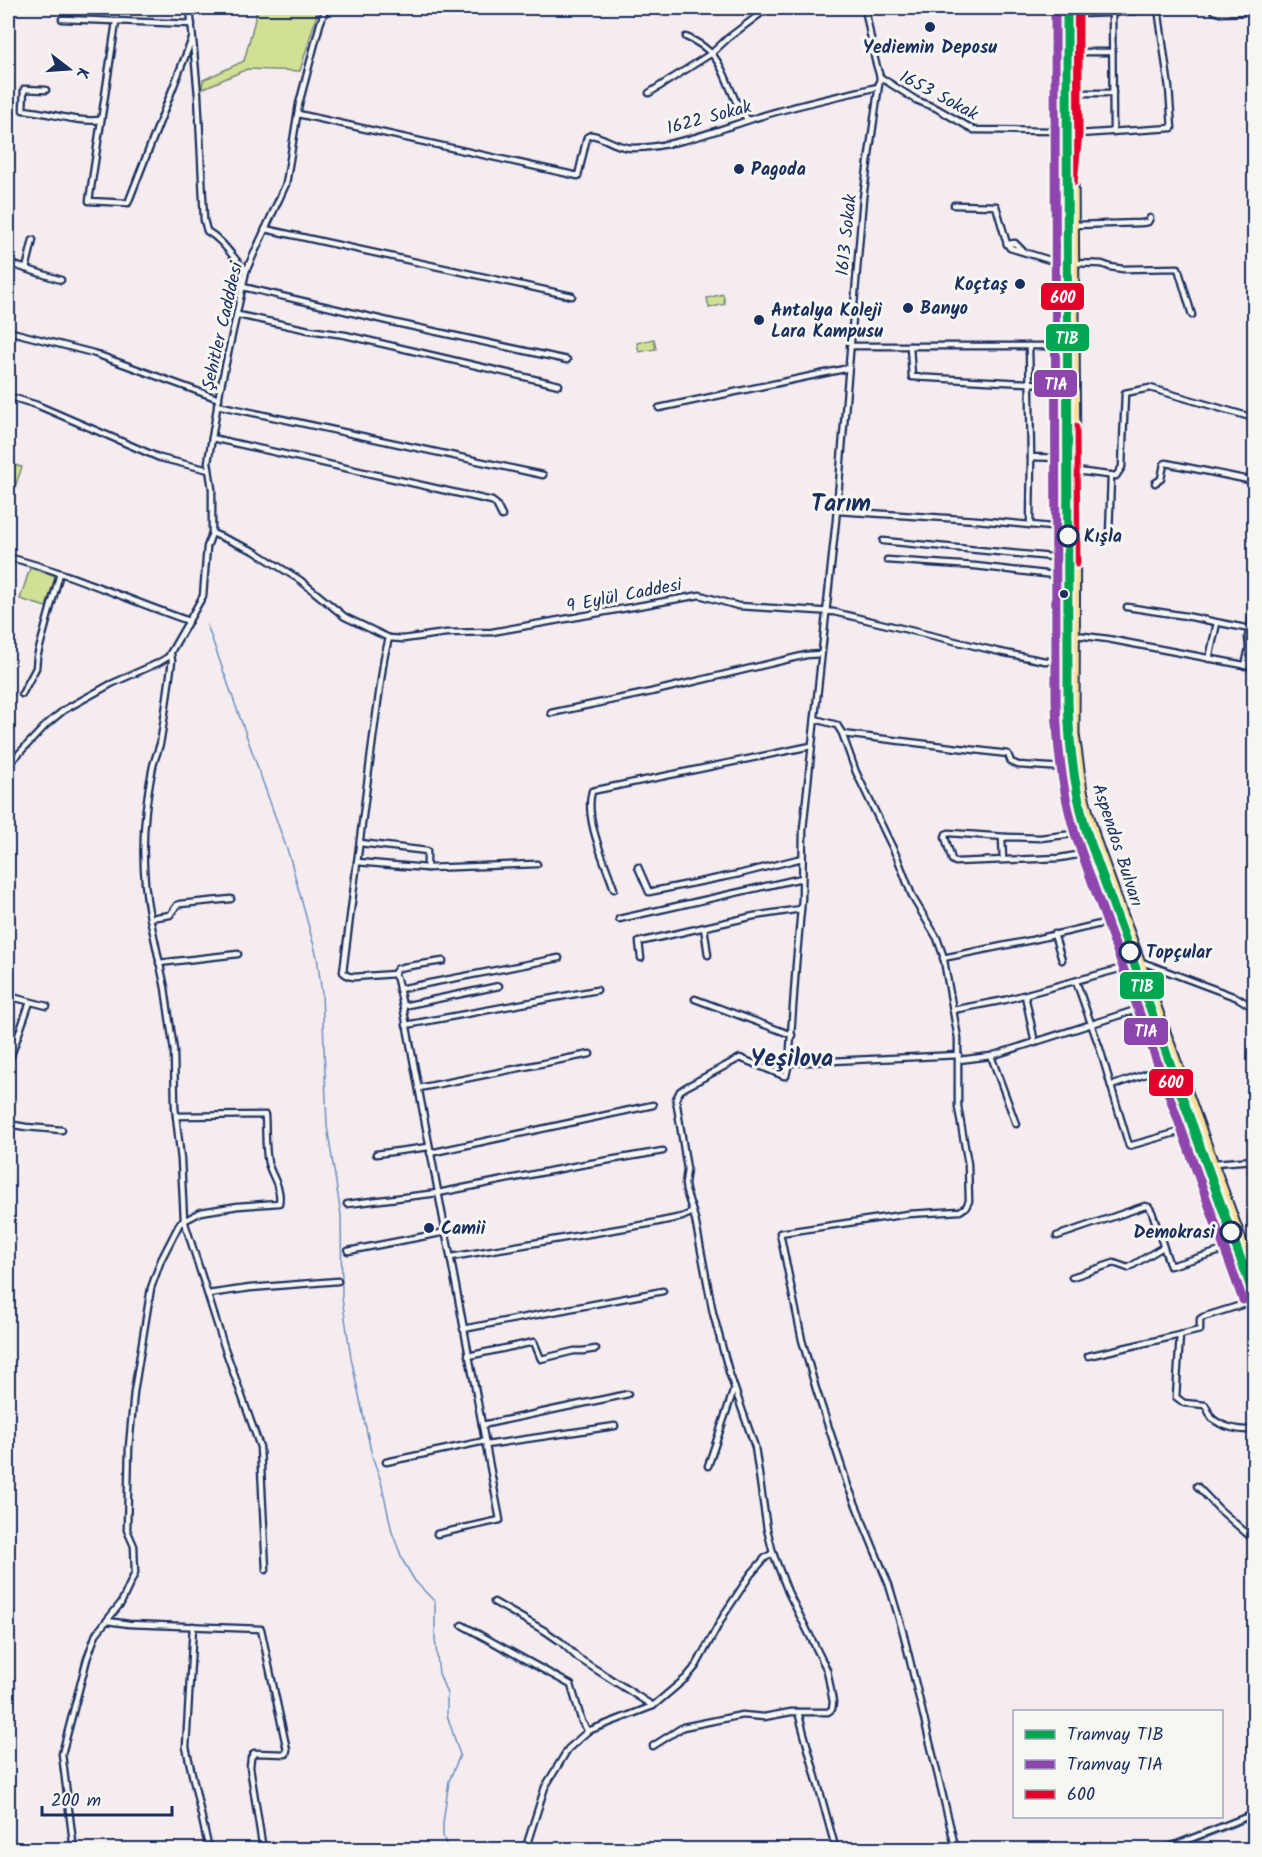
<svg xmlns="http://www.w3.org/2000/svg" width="1262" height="1857" font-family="Kalam,sans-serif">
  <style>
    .grass { fill: #d0e094; stroke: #768879; stroke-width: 1.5 }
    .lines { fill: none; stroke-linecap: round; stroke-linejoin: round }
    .stream { stroke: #6c90bd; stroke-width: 1.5 }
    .street-casing { stroke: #1b2f5e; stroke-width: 9 }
    .primary-casing { stroke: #1b2f5e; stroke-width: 11 }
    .street { stroke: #f6f6f2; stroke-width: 4.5 }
    .primary { stroke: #f9e096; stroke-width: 7 }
    .bus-1-casing { stroke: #f6f6f2; stroke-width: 14 }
    .bus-1 { stroke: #e4002b; stroke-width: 9 }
    .tram-1-casing { stroke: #f6f6f2; stroke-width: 14 }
    .tram-2-casing { stroke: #f6f6f2; stroke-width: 14 }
    .tram-1 { stroke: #00a651; stroke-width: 9 }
    .tram-2 { stroke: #8e44ad; stroke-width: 9 }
    .poi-dot { fill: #1b2f5e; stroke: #f6f6f2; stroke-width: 2 }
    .stop-dot { fill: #f6f6f2; stroke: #1b2f5e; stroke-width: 3 }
    .labels { text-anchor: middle; stroke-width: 6; stroke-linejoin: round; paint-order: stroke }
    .poi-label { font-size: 18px; font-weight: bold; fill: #1b2f5e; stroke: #f6f6f2; text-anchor: start }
    .street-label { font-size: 18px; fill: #1b2f5e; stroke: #f6f6f2 }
    .stop-label { font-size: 18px; font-weight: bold; fill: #1b2f5e; stroke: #f6f6f2; text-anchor: start }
    .district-label { font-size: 24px; font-weight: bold; fill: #1b2f5e; stroke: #f6f6f2 }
    .line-badge { stroke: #f6f6f2; stroke-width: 2 }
    .badge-label { font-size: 16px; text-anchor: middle; font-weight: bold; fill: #fff }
  </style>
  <rect width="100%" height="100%" fill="#f5ecf0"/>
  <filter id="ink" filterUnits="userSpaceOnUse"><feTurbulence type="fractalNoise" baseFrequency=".0167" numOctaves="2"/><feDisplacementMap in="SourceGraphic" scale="12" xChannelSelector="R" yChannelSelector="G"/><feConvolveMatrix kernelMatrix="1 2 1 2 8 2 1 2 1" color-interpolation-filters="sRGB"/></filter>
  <g filter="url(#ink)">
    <!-- grass -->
    <g class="grass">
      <path d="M258,8h61l-19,63 -53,-2 -45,20 1,-9 41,-19z"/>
      <path d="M723,294l2,10 -16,4 -2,-10z"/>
      <path d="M654,339l2,10 -17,3 -2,-9z"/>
      <path d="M8,463l14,4 -14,40z"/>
      <path d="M30,568l26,8 -10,31 -26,-8z"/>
    </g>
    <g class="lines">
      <!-- stream -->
      <g class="stream">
        <path d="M207,625l83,233 27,99 5,37 5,132 14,89 1,83 9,60 21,98 9,25 11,51 11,29 12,20 20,21v37l4,34 8,21v21l13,40 -11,26 -6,42v13l5,14"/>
        <path d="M1174,1850l80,-31"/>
      </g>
      <!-- street casing -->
      <g class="street-casing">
        <g id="street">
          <path d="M190,8l8,87 6,125 3,11c16,9 26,27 39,40"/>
          <path d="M865,8l10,52 5,17 -17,121 -27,322 -33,309 -1,69 -6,67 -7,98 170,-8"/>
          <path d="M1112,8l1,124"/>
          <path d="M1212,8l2,3 6,2 34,-1"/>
          <path d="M1078,14l34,-1 46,-4"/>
          <path d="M62,19l130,5"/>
          <path d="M116,22l-27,179 39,2 64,-164"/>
          <path d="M686,37c45,18 36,52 62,83"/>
          <path d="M1078,52h34"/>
          <path d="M880,77l36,23 20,8 38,22 84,1"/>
          <path d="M46,90l-22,-1 -1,21c27,2 51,13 78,10"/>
          <path d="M649,93l63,-40 16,-15 40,-30"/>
          <path d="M1078,93h35"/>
          <path d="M298,114l280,62 9,-39 4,-2c13,1 24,13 43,13 36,0 81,-17 115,-28 42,-14 86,-23 129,-33"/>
          <path d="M1078,134l94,-6 -3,-40 -11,-80"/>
          <path d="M954,205l42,1 11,38"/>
          <path d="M1074,225l67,-2 7,-1 2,-4"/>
          <path d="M265,229l307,67"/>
          <path d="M1023,251l-8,-8 -8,1 3,4 43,13h10"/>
          <path d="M8,263l53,17"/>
          <path d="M1074,263l28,1 8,3 13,2 55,-1 14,47"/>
          <path d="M26,269l7,-29"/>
          <path d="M243,287l153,36 171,37"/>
          <path d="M238,315l71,15 36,5 214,50"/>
          <path d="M8,331l85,22 126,46"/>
          <path d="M850,346h214"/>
          <path d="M910,346l2,31 152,8"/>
          <path d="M1029,346l2,111 31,1"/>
          <path d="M8,396l29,9 123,53 49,12"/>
          <path d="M217,405l326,70"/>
          <path d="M659,408l190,-40"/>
          <path d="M212,438l280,63 4,3 6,12"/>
          <path d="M1076,471l40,5 6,-9 3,-74 25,-5 104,30"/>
          <path d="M1155,483l6,-4 3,-15 2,-1 88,18"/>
          <path d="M837,511l140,9 85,8"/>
          <path d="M1030,525l1,-68"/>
          <path d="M212,533l42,18 46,29 45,37 44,21 14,1 43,-6 46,-1 208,-37 38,11 96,6 166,40 45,9h19"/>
          <path d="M1109,536l2,-61"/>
          <path d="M883,541l180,17"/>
          <path d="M8,557c62,16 120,43 181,64"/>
          <path d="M887,560l88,6 88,10"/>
          <path d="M1127,607l59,9 64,13"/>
          <path d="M1076,635l32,4 146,28"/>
          <path d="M389,638l-5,20 -11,80 -30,234 5,4 6,1 40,-3 3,-5 6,-2 40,-6"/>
          <path d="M1209,659l8,-36"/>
          <path d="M1245,666l4,-18 -1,-11 6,-31"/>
          <path d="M22,694l14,-26 1,-11 23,-84"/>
          <path d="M551,713l100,-21 155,-37 15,-1"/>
          <path d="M815,719l22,6 5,8 14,39 41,85 16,41 24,40 6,17 15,83v69l10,57 1,37 -3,6 -6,4 -52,3 -128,19 22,107 14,49 32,97 41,99 14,47 53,218"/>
          <path d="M843,734l165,20 3,8 7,3 47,3"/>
          <path d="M8,765l39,-41 17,-14 47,-26 47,-21 10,-6 35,-61 4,-49 5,-14v-44l-4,-27 12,-72 26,-119 40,-87 13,-80 21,-80 6,-16"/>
          <path d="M1006,837l-57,-4 -3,1 -1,3 7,23 3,2 105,-4 28,-5"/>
          <path d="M360,843l67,8v17"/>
          <path d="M1003,859l-1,-20 4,-2 34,1 42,-5"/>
          <path d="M357,862l70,6 110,-4"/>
          <path d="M638,867l11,25 90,-18 63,-16"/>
          <path d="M614,889c-9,-27 -30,-70 -22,-98l219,-45"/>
          <path d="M231,899l-51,5 -3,1 -7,10 -20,3 15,70 9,63 1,56 6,53 3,60 41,129 35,98 6,123"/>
          <path d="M150,918c-10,-51 -8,-101 3,-152 2,-8 5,-15 7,-22 5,-28 8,-55 12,-83l-1,-7"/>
          <path d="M619,919l183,-41"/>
          <path d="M704,927l4,28"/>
          <path d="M1054,934l8,26"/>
          <path d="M641,958l-2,-16 115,-26 47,-7"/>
          <path d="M943,958l89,-18 81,-19"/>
          <path d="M1142,962l96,36 16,10"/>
          <path d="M159,963l79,-9"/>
          <path d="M394,974l3,5 6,27 97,514 -63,14"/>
          <path d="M1076,981l24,68 11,37 55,-19"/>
          <path d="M399,989l160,-31"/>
          <path d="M1025,995l10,48"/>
          <path d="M8,996l39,10"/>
          <path d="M695,999l97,36"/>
          <path d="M403,1006l96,-20"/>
          <path d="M953,1010l52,-10 125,-34"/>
          <path d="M406,1025l191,-35"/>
          <path d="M991,1056l25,68"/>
          <path d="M959,1060l32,-4 154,-49"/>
          <path d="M8,1064l22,-62"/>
          <path d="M1111,1086l18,60 60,-17"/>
          <path d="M419,1088l171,-34"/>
          <path d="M8,1124l18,3 36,3"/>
          <path d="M430,1153l223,-48"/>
          <path d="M376,1154l53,-7"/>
          <path d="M1215,1163l39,-3"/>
          <path d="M1251,1171l3,9"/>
          <path d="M347,1204l91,-11 142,-28 83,-14"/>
          <path d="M1057,1236l88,-30 4,1 3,5 18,54 61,-18"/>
          <path d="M348,1251l98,-19"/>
          <path d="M451,1257l197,-33 34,-7 11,-5"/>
          <path d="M1072,1277l42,-14 14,5 35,-21"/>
          <path d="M208,1294l42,-6 88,-7"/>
          <path d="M1251,1302l-48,15 -3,2v11l-20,5 -4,62 8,6 21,2c3,4 4,9 7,13 9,9 31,14 42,11"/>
          <path d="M463,1329l200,-38"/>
          <path d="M468,1356l66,-14 7,17 33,-8h9l13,-2"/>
          <path d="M1088,1356l92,-21"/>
          <path d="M482,1425l146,-31"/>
          <path d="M486,1445l129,-19"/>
          <path d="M386,1462l99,-21"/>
          <path d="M708,1466l25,-74"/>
          <path d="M1197,1486l22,23 35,31"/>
          <path d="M494,1602l51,29 16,11 17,16 75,48"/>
          <path d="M107,1621l22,3 132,5 26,121 -1,4 -32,-1 -3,5 -1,9 13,83"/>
          <path d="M462,1625l109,60 11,37 6,9"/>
          <path d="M193,1626l-7,121 23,103"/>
          <path d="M1251,1695l3,5"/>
          <path d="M798,1712l38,138"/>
          <path d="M653,1746l30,-19 59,-12 22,2 27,-5h37l4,-3 1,-7 -6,-32 -39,-78 -15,-39 -6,-24 -12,-82 -26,-75 -16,-59 -18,-94 -9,-28 -1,-7 2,-15 -11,-70 4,-8 6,-4 54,-29 44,18h2l3,-13"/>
          <path d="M74,1850l-12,-96 25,-95 9,-25 25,-31 14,-30 -1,-27 -7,-16 2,-83 5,-55 17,-104 10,-28 19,-37 21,-11 37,-6 41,-3c3,-15 -7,-26 -11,-40 -3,-15 -2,-32 -3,-48l-89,1"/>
          <path d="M525,1850l20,-63 23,-38 20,-18 65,-25 33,-28 10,-12 29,-53 26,-39 14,-16 8,-5"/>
          <path d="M1162,1850l92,-36"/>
        </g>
      </g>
      <!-- primary casing -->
      <g class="primary-casing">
        <g id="primary">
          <path d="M1063,8v732l6,45 19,68 166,459"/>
          <path d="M1073,8l3,463 -1,263 8,57 14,51 157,431"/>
          <path d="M1058,29v-21"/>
          <path d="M1058,49v82"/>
          <path d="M1076,147l2,-13v-126"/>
        </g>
      </g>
      <!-- street -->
      <use href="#street" class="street"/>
      <!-- primary -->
      <use href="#primary" class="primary"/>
      <!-- bus-1 casing -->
      <g class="bus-1-casing">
        <g id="bus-1">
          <path d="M1058,8v123l5,38 -1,359 2,48 -1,164 2,28 23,85 166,459"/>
          <path d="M1073,182l5,-48v-126"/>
          <path d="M1075,428l1,135"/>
        </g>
      </g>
      <!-- bus-1 -->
      <use href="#bus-1" class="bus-1"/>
      <!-- tram-1 casing -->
      <g class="tram-1-casing">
        <path id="tram-1" d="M1067,8l1,692c1,45 6,89 19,133l167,463"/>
      </g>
      <!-- tram-2 casing -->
      <g class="tram-2-casing">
        <path id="tram-2" d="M1055,8l1,692c1,47 6,92 20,137l167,463"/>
      </g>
      <!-- tram-1 -->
      <use href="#tram-1" class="tram-1"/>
      <!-- tram-2 -->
      <use href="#tram-2" class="tram-2"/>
    </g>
  </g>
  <!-- markers -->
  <g class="poi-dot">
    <circle cx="930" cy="27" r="6"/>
    <circle cx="739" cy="169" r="6"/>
    <circle cx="1020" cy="284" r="6"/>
    <circle cx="908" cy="308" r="6"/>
    <circle cx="759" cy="320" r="6"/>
    <circle cx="1064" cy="594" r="5"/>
    <circle cx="429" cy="1228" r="6"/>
  </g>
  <g class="stop-dot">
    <circle cx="1068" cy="536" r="10"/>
    <circle cx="1130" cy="952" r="10"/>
    <circle cx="1231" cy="1232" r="10"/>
  </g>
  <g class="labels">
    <!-- poi labels -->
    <g class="poi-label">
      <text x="930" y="53" text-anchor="middle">Yediemin Deposu</text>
      <text x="751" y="175">Pagoda</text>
      <text x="1008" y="290" text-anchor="end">Koçtaş</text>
      <text x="920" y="314">Banyo</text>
      <text x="771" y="316">Antalya Koleji<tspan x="771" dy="21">Lara Kampusu</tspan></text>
      <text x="441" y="1234">Camii</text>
    </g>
    <!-- street labels -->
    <g class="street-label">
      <text transform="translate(939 95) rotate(28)" y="6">1653 Sokak</text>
      <text transform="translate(709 117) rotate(-15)" y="6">1622 Sokak</text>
      <text transform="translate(846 235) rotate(-84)" y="6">1613 Sokak</text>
      <text transform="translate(222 326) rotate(-77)" y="6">Şehitler Cadddesi</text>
      <text transform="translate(624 595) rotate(-11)" y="6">9 Eylül Caddesi</text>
      <text transform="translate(1118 845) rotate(72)" y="6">Aspendos Bulvarı</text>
    </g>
    <!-- stop labels -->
    <g class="stop-label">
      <text x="1084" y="542">Kışla</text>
      <text x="1146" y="958">Topçular</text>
      <text x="1215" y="1238" text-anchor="end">Demokrasi</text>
    </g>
    <!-- district labels -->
    <g class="district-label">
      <text x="841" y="511">Tarım</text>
      <text x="792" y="1066">Yeşilova</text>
    </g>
  </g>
  <g class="line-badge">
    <rect x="1040" y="282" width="45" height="29" rx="6" fill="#e4002b"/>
    <rect x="1045" y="323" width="45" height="29" rx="6" fill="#00a651"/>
    <rect x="1033" y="369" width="45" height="29" rx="6" fill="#8e44ad"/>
    <rect x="1119" y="971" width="46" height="29" rx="6" fill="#00a651"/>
    <rect x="1123" y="1017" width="46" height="29" rx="6" fill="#8e44ad"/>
    <rect x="1148" y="1068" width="46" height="29" rx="6" fill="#e4002b"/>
  </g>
  <g class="badge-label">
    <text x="1063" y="303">600</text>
    <text x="1067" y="344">T1B</text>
    <text x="1056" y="390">T1A</text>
    <text x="1142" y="992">T1B</text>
    <text x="1146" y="1037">T1A</text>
    <text x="1171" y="1088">600</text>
  </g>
  <!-- margin -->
  <rect width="1262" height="1857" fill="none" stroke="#f6f6f2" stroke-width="30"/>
  <rect x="15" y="15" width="1232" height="1827" fill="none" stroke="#1b2f5e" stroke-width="2" filter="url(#ink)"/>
  <!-- legend -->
  <rect x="1013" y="1710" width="210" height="108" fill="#f6f6f2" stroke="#9ea6b7" stroke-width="1.5"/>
  <rect x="1025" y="1730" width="30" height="9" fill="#00a651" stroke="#9ea6b7" stroke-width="1.5"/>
  <text x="1067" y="1740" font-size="18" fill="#1b2f5e">Tramvay T1B</text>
  <rect x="1025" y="1760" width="30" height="9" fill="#8e44ad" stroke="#9ea6b7" stroke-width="1.5"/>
  <text x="1067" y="1770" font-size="18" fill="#1b2f5e">Tramvay T1A</text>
  <rect x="1025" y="1790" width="30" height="9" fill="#e4002b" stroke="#9ea6b7" stroke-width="1.5"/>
  <text x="1067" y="1800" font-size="18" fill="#1b2f5e">600</text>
  <!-- north arrow -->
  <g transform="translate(69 69) rotate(107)" stroke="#f6f6f2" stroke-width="4.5" paint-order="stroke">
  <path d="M0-4.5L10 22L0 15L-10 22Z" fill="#1b2f5e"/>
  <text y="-9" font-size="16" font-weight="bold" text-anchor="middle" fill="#1b2f5e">K</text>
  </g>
  <!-- scale -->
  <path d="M42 1806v9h130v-9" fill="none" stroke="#1b2f5e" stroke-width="3"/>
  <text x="51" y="1806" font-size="18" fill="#1b2f5e" stroke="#f6f6f2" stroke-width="4.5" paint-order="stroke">200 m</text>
</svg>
